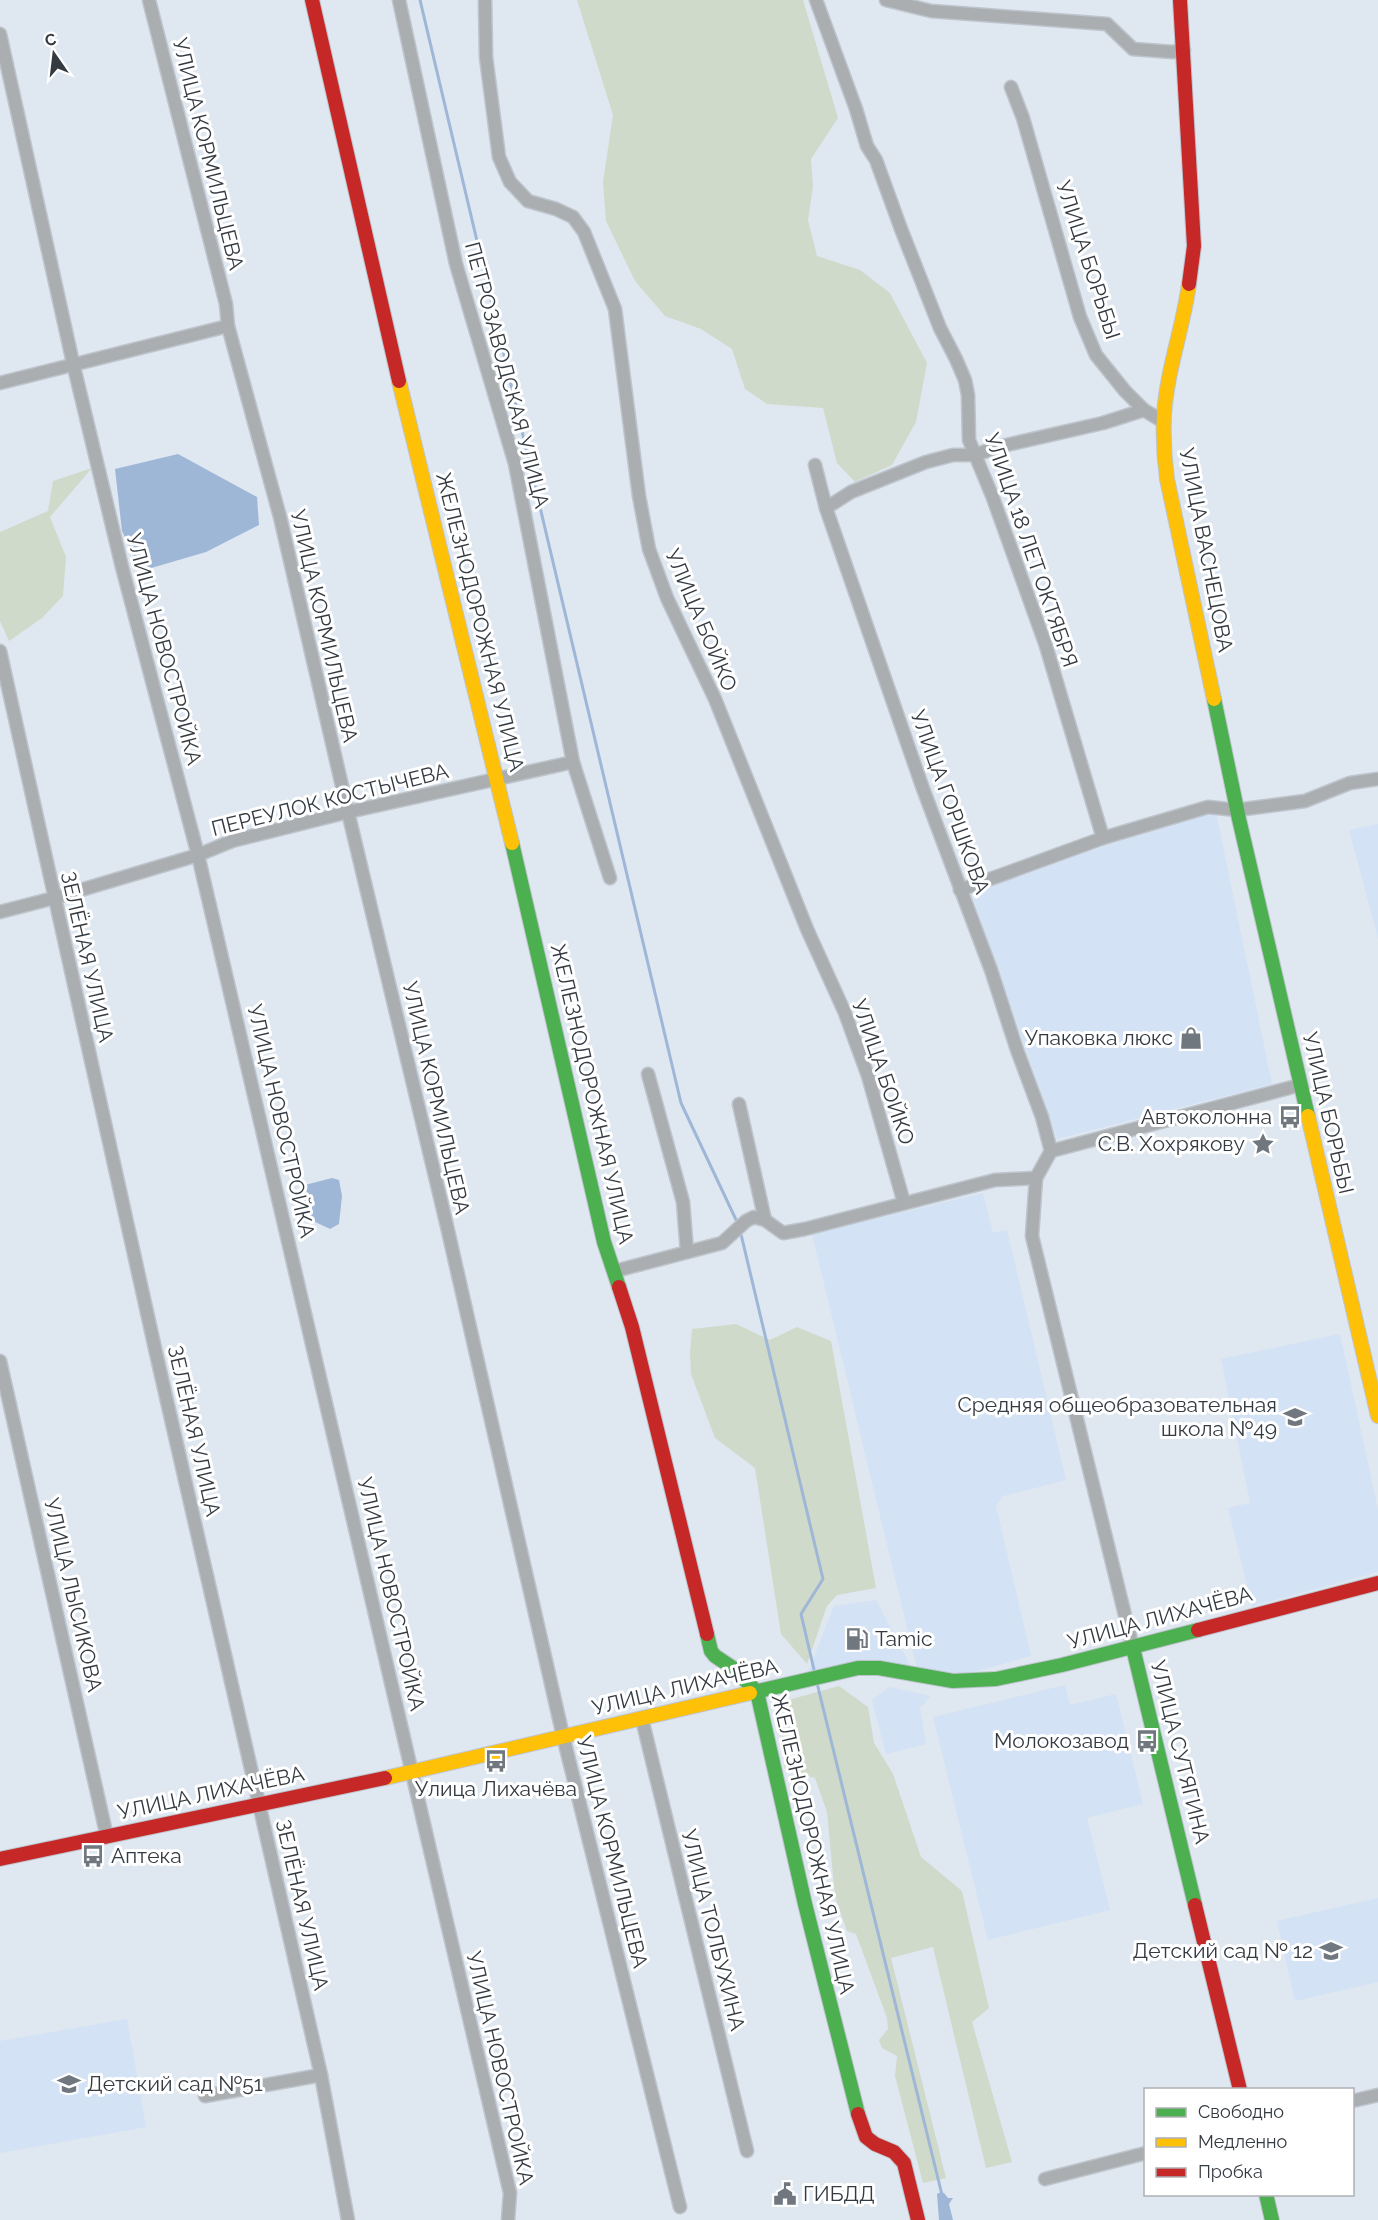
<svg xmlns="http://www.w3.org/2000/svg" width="1378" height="2220" font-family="Raleway,sans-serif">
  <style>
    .built { fill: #d3e2f4 }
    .green { fill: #d0daca }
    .water { fill: #9fb7d7 }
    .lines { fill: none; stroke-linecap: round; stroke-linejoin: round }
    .stream { stroke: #9fb7d7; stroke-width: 3 }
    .street-casing { stroke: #bec4cc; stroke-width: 15 }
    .fast-casing { stroke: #bec4cc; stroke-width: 16 }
    .slow-casing { stroke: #bec4cc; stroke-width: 16 }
    .jam-casing { stroke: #bec4cc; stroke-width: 16 }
    .street { stroke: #aaaeb0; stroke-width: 12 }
    .fast { stroke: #4caf50; stroke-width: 14 }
    .slow { stroke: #ffc107; stroke-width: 14 }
    .jam { stroke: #c62828; stroke-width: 14 }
    .labels { text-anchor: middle; stroke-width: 6; stroke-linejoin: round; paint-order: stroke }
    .street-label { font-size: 21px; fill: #343a41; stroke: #fff }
    .poi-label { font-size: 21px; fill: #343a41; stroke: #fff; text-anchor: end }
  </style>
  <rect width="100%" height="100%" fill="#dfe7f1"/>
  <!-- built -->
  <g class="built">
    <path d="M1216,812l56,272 -215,55 -85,-244 20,-14z"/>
    <path d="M1378,824v114l-29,-108z"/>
    <path d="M983,1193l10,40 14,-3 59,250 -63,16 -7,10 35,150 -64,18 -50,-5 -105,-435z"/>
    <path d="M1340,1334l38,176v62l-126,34 -24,-98 22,-5 -29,-144z"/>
    <path d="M876,1600l35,67 -104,8 27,-69z"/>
    <path d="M1065,1685l5,20 46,-11 27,110 -56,14 23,92 -122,30 -55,-223z"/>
    <path d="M889,1687l42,9 -11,12 6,36 -40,10 -14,-54z"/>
    <path d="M1378,1898v84l-83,19 -18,-80z"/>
    <path d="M127,2019l19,108 -146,26v-112z"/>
  </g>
  <!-- green -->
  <g class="green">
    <path d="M577,0h226l35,118 -27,41 2,28 -5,33 9,36 43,14 30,23 37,70 -11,59 -24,43 -37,17 -18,-19 -14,-55 -56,-4 -22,-15 -13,-40 -31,-20 -36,-13 -30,-35 -29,-60 -3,-39 10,-67z"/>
    <path d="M92,468l-42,49 16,40 -3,39 -21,22 -33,23 -9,-20v-89l48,-21 5,-30z"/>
    <path d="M736,1324l34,16 27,-13 34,14 45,247 -39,7 -10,11 -20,58 -26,-30 -26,-166 -40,-30 -24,-64 -1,-22 2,-23z"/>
    <path d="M839,1686l29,21 6,36 19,31 28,83 41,34 27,117 -17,14 40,140 -26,6 -53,-221 -42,11 55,220 -23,5 -28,-107 2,-20 -15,-8 -3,-8 9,-11 -1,-11 -31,-84 -9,-3 -12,-34 -8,-85 -12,-34 -30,-8 -4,-25 7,-45z"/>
  </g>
  <!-- water -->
  <g class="water">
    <path d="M178,454l79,43 2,28 -53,27 -65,19 -19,-40 -7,-62z"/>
    <path d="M332,1178l7,2 3,16 -3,28 -9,5 -17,-8 -12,-21 4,-15z"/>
    <path d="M941,2192l3,1 4,5h5l-4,6 4,16h-14l-2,-26z"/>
  </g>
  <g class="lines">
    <!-- stream -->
    <g class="stream">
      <path d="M420,0l261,1103 57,121"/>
      <path d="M740,1230l83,349 -22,35 14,60"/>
      <path d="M817,1683l125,512"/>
    </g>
    <!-- street casing -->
    <g class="street-casing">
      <g id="street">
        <path d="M149,0l77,304 2,22 52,191 68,295 98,410 117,514 117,471"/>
        <path d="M399,0l57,264 59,200 58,298 37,116"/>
        <path d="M485,0l1,57 13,100 11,25 18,19 28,8 17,8 11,15 31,77 24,187 10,53 18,49 48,101 92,230 38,84 23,63 36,127"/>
        <path d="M816,0l40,109 11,37 9,14 25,69 39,99 16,31 9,21 3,15 1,45 24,58 53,148 57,192"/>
        <path d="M886,0l45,11 176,13 26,25 40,3 11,-2"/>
        <path d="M0,34l73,329 49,204 76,288 312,1338 -2,27"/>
        <path d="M1011,87l12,31 57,199 16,38 29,36 19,19 20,12"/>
        <path d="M0,383l228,-57"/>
        <path d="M815,465l11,43 96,278 69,184 26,80 25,67 9,34"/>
        <path d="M826,508l25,-16 75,-30 27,-7h21l28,-9 101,-23 41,-13"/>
        <path d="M0,651l156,702 165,722 27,145"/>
        <path d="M960,890l143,-52 105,-31 29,3 68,-9 45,-18 28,-4"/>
        <path d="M0,912l54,-14 144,-43 34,-14 116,-29 225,-50"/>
        <path d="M648,1074l35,128 4,50"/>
        <path d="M739,1104l26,116"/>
        <path d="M1036,1178l-4,58 101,412"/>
        <path d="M615,1271l107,-28 24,-22 8,-4 11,3 18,13 22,-4 190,-49 41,-2 15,-27 249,-66"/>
        <path d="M0,1361l107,476"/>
        <path d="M642,1719l105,432"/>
        <path d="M205,2096l116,-21"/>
        <path d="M1352,2101l26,-6"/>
        <path d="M1045,2179l101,-26"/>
      </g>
    </g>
    <!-- fast casing -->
    <g class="fast-casing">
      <g id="fast">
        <path d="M1214,699l25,120 69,297"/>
        <path d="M512,843l92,399 15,45"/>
        <path d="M707,1634l4,17 4,5 18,12 24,24 48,212 53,210"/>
        <path d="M1133,1648l62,257"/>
        <path d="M750,1693l108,-25h21l74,13 43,-2 66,-14 136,-35"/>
        <path d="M1266,2194l6,26"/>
      </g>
    </g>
    <!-- slow casing -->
    <g class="slow-casing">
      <g id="slow">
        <path d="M1189,284c-6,44 -22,86 -25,131 -1,22 0,42 3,64l47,220"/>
        <path d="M399,381l113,462"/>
        <path d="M1308,1116l70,300"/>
        <path d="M385,1778l365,-85"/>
      </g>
    </g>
    <!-- jam casing -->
    <g class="jam-casing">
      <g id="jam">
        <path d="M312,0l87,381"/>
        <path d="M1180,0l14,246 -5,38"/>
        <path d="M619,1287l13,40 75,307"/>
        <path d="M1198,1630l180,-47"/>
        <path d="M0,1859l385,-81"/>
        <path d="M1195,1905l45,185"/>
        <path d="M858,2114l8,23 9,7 19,8 10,11 14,57"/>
      </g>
    </g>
    <!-- street -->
    <use href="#street" class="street"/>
    <!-- fast -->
    <use href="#fast" class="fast"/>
    <!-- slow -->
    <use href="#slow" class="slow"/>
    <!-- jam -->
    <use href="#jam" class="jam"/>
  </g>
  <!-- icons -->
  <defs>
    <g id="shop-bare" transform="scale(1.8)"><path d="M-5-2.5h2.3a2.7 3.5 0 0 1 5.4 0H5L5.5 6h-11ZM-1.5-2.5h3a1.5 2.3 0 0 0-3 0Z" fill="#70777f" stroke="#fff" stroke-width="2.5" paint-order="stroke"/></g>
    <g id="bus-bare" transform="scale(1.8)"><path d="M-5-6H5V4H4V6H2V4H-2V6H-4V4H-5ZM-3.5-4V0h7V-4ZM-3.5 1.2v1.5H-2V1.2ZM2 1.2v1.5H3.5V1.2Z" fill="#70777f" stroke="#fff" stroke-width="2.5" paint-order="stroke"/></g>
    <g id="sight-bare" transform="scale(1.8)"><path d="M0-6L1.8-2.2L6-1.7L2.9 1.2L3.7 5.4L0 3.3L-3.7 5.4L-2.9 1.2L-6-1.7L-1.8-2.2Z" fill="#70777f" stroke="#fff" stroke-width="2.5" paint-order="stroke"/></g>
    <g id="school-bare" transform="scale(1.8)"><path d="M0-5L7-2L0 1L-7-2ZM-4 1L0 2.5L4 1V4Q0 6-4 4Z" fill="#70777f" stroke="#fff" stroke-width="2.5" paint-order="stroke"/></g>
    <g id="fuel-bare" transform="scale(1.8)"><path d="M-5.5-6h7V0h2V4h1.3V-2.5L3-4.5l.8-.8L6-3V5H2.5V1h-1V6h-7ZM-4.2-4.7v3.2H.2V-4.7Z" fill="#70777f" stroke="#fff" stroke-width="2.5" paint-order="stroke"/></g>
    <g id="civic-bare" transform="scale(1.8)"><path d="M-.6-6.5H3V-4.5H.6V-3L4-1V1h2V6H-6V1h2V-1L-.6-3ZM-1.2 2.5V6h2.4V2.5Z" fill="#70777f" stroke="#fff" stroke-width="2.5" paint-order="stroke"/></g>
  </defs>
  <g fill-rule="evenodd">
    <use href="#shop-bare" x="1191" y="1038"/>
    <use href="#bus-bare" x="1290" y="1117"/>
    <use href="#sight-bare" x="1263" y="1144"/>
    <use href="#school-bare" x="1295" y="1417"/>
    <use href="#fuel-bare" x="857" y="1639"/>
    <use href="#bus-bare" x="1147" y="1741"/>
    <use href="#bus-bare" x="496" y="1761"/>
    <use href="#bus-bare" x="93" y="1856"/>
    <use href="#school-bare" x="1331" y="1951"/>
    <use href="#school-bare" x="69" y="2084"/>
    <use href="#civic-bare" x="785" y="2194"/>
  </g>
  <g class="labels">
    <!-- street labels -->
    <g class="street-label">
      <text transform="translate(208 154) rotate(76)" y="7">УЛИЦА КОРМИЛЬЦЕВА</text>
      <text transform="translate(1088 260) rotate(72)" y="7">УЛИЦА БОРЬБЫ</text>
      <text transform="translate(507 375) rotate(75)" y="7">ПЕТРОЗАВОДСКАЯ УЛИЦА</text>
      <text transform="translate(1031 550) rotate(71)" y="7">УЛИЦА 18 ЛЕТ ОКТЯБРЯ</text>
      <text transform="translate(1206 550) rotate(79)" y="7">УЛИЦА ВАСНЕЦОВА</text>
      <text transform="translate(701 620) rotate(67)" y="7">УЛИЦА БОЙКО</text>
      <text transform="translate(480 622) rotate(76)" y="7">ЖЕЛЕЗНОДОРОЖНАЯ УЛИЦА</text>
      <text transform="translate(324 626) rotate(77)" y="7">УЛИЦА КОРМИЛЬЦЕВА</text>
      <text transform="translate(164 649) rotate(75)" y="7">УЛИЦА НОВОСТРОЙКА</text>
      <text transform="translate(330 800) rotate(-14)" y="7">ПЕРЕУЛОК КОСТЫЧЕВА</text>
      <text transform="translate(950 802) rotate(70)" y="7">УЛИЦА ГОРШКОВА</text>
      <text transform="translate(87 957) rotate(77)" y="7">ЗЕЛЁНАЯ УЛИЦА</text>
      <text transform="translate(883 1072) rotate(71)" y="7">УЛИЦА БОЙКО</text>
      <text transform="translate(592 1094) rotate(77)" y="7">ЖЕЛЕЗНОДОРОЖНАЯ УЛИЦА</text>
      <text transform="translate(436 1098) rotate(77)" y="7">УЛИЦА КОРМИЛЬЦЕВА</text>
      <text transform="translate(1328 1113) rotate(77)" y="7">УЛИЦА БОРЬБЫ</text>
      <text transform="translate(281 1121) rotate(77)" y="7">УЛИЦА НОВОСТРОЙКА</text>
      <text transform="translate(194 1431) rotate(77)" y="7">ЗЕЛЁНАЯ УЛИЦА</text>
      <text transform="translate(391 1594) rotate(77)" y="7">УЛИЦА НОВОСТРОЙКА</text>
      <text transform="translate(73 1595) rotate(77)" y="7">УЛИЦА ЛЫСИКОВА</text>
      <text transform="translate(1160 1618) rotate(-15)" y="7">УЛИЦА ЛИХАЧЁВА</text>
      <text transform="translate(685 1687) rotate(-13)" y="7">УЛИЦА ЛИХАЧЁВА</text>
      <text transform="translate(1180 1752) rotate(76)" y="7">УЛИЦА СУТЯГИНА</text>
      <text transform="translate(211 1793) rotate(-12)" y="7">УЛИЦА ЛИХАЧЁВА</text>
      <text transform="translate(813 1844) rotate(77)" y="7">ЖЕЛЕЗНОДОРОЖНАЯ УЛИЦА</text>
      <text transform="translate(612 1852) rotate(76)" y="7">УЛИЦА КОРМИЛЬЦЕВА</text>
      <text transform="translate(302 1905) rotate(77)" y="7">ЗЕЛЁНАЯ УЛИЦА</text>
      <text transform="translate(713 1930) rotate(76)" y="7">УЛИЦА ТОЛБУХИНА</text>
      <text transform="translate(500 2068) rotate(77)" y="7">УЛИЦА НОВОСТРОЙКА</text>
    </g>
    <!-- poi labels -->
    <g class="poi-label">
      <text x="1173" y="1045">Упаковка люкс</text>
      <text x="1272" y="1124">Автоколонна</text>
      <text x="1245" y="1151">С.В. Хохрякову</text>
      <text x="1277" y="1412">Средняя общеобразовательная<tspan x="1277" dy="24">школа №49</tspan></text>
      <text x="875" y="1646" text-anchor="start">Tamic</text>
      <text x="1129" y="1748">Молокозавод</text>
      <text x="496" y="1796" text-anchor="middle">Улица Лихачёва</text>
      <text x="111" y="1863" text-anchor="start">Аптека</text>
      <text x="1313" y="1958">Детский сад № 12</text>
      <text x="87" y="2091" text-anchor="start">Детский сад №51</text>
      <text x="803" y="2201" text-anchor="start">ГИБДД</text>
    </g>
  </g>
  <!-- legend -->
  <rect x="1144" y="2088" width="210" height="108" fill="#ffffff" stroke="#aeb0b3" stroke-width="1.5"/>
  <rect x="1156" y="2108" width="30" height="9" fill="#4caf50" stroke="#aeb0b3" stroke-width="1.5"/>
  <text x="1198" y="2118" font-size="18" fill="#343a41">Свободно</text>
  <rect x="1156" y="2138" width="30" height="9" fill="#ffc107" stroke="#aeb0b3" stroke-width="1.5"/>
  <text x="1198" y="2148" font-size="18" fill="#343a41">Медленно</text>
  <rect x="1156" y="2168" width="30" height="9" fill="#c62828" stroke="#aeb0b3" stroke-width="1.5"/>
  <text x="1198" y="2178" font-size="18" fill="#343a41">Пробка</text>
  <!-- north arrow -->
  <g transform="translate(54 54) rotate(346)" stroke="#ffffff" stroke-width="4.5" paint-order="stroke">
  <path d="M0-4.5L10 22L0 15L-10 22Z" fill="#343a41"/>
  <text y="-9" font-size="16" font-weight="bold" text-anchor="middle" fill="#343a41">С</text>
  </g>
</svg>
